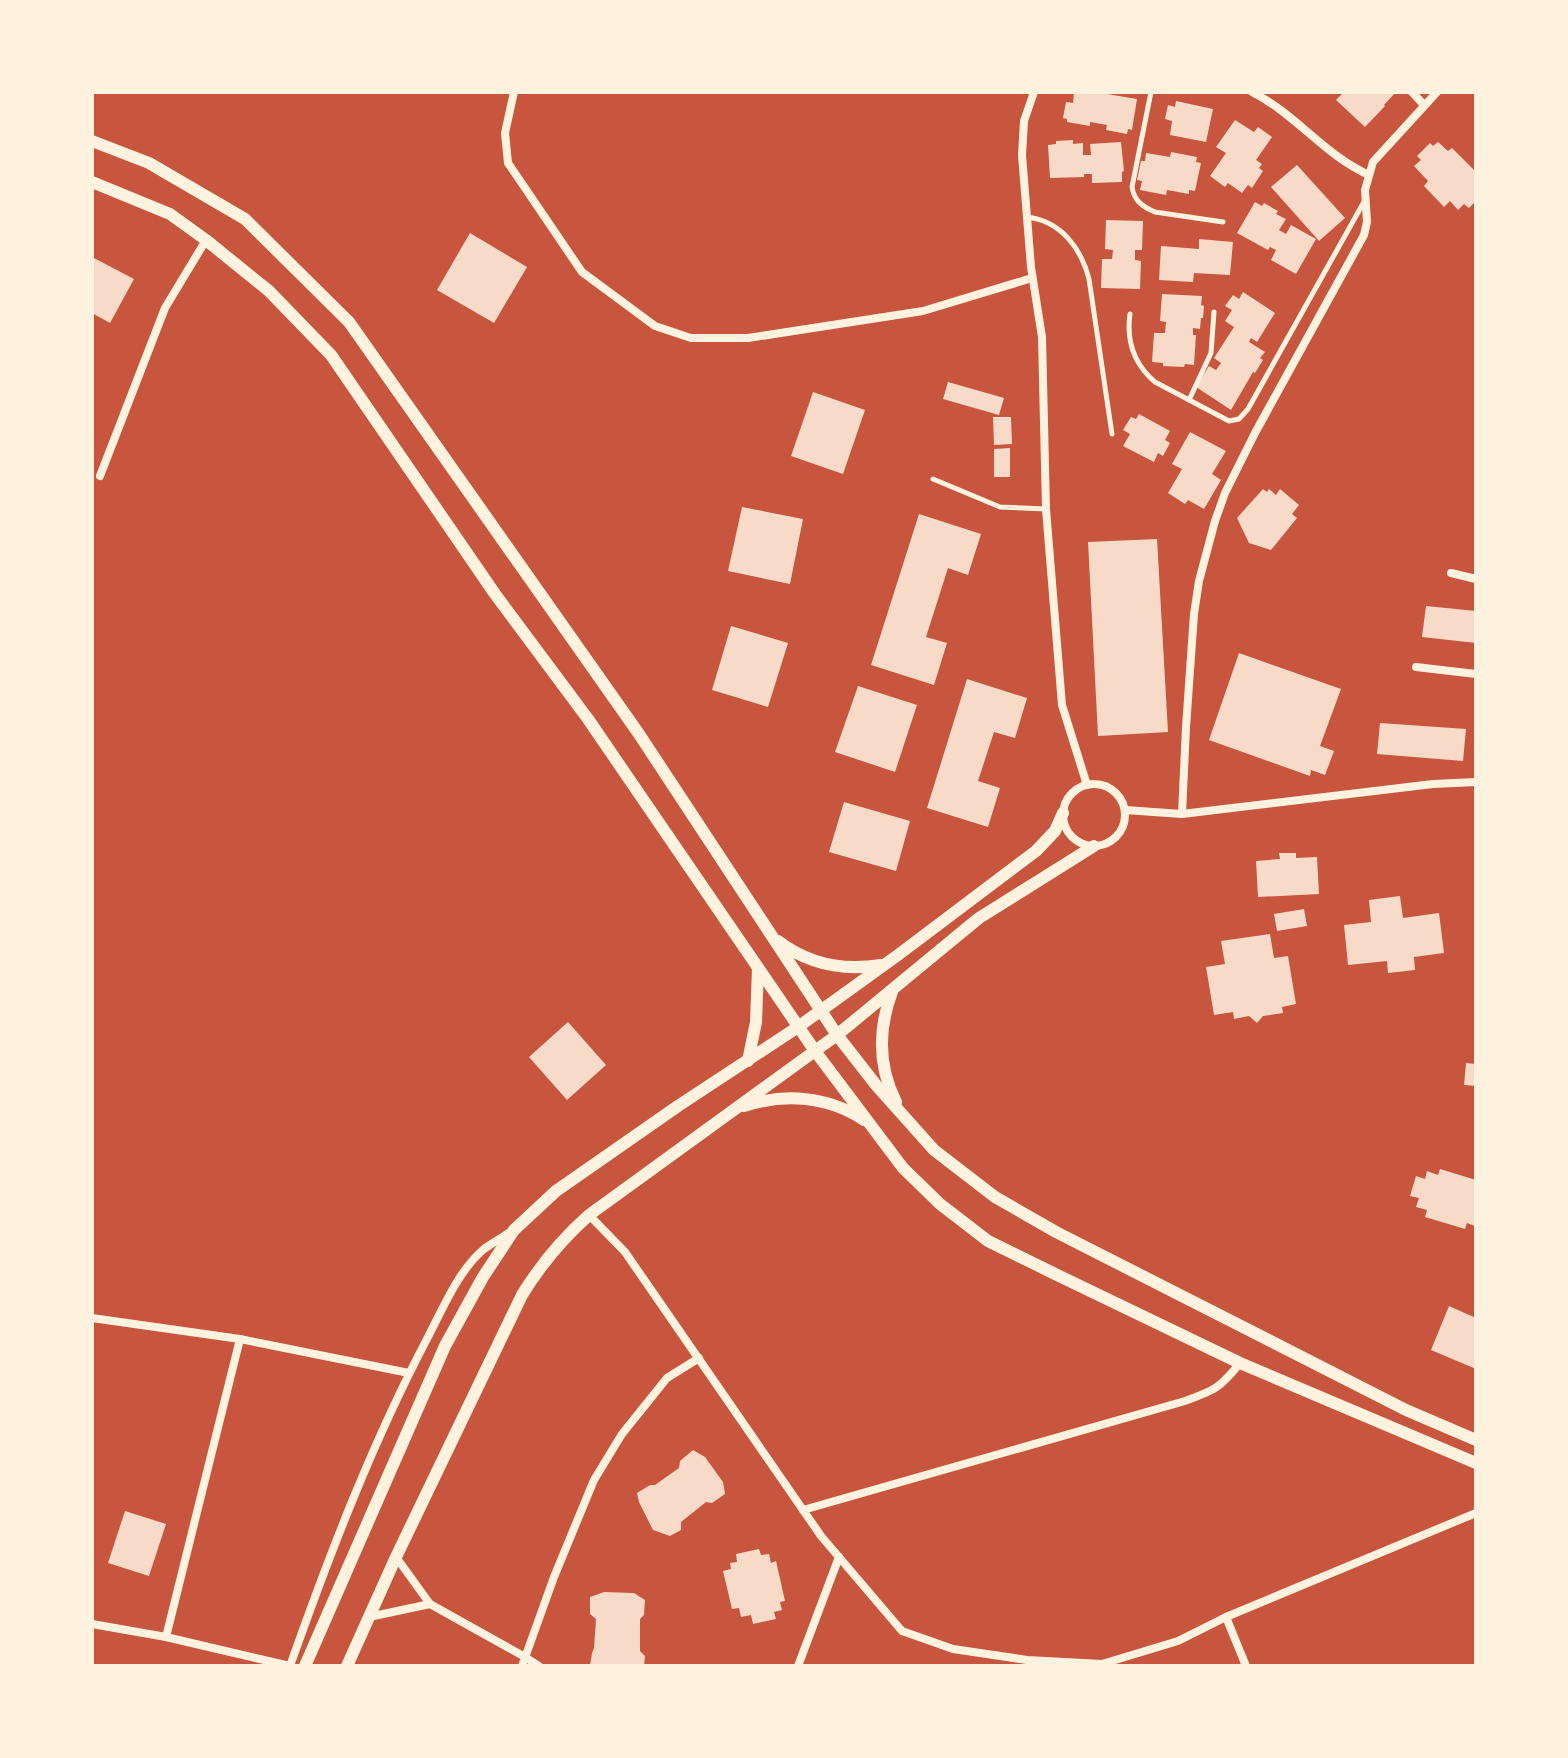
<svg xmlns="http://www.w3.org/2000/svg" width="1568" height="1758" font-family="Signika,sans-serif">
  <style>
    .building { fill: #f7dbc8 }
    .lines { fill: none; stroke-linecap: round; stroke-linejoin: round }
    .service { stroke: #fff3e0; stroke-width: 5 }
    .minor { stroke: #fff3e0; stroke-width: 8 }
    .tertiary { stroke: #fff3e0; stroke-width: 12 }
  </style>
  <rect width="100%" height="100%" fill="#c8553d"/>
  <!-- building -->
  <g class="building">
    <path d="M1074,92h21l42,7 -5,31 -4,-1 -1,5 -21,-4 1,-5 -17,-3v4l-23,-4v-3l-4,-1 3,-16 7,1z"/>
    <path d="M1344,92h52l-12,13 1,1 -20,21 -29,-27z"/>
    <path d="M1176,101l37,8 -7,33 -36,-7 2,-14 -7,-2 3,-14 7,2z"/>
    <path d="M1235,120l19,12 4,-5 14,10 -16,23 6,4 -3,4 4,3 -11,17 -4,-3 -6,8 -14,-10 -3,4 -15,-11 16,-23 -10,-6z"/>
    <path d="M1073,140v4l10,-1v12h8l-1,-11 31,-2 3,29 -2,1v10l-30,1v-9h-8v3l-34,1 -2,-33 8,-1v-3z"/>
    <path d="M1438,142l10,9 4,-3 24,24v29l-7,7 -5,-4 -6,6 -8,-9 -6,6 -20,-21 4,-5 -14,-15 7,-6 -4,-4 13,-13 3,3z"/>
    <path d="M1171,152l26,5 -1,5 5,1 -6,28 -6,-1v4l-22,-4 -1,5 -26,-5 2,-9 -5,-1 4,-19h4l1,-8 24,4z"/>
    <path d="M1297,165l48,53 -26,23 -48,-54z"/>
    <path d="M1255,202l7,4 2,-3 14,8 -2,3 10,5 -7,11 7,4 5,-9 25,14 -20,35 -25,-14 5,-10 -6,-3 -2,3 -31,-17z"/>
    <path d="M1106,220l37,1 -1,29h-7v10l6,1 -1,28 -39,-1 1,-29h10l1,-9 -8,-1z"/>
    <path d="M470,233l57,34 -33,56 -57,-33z"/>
    <path d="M1199,239l34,3 -3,33 -36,-2 -1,9 -34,-2 2,-34 38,3z"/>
    <path d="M92,257l42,22 -24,44 -18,-10z"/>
    <path d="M1243,292l32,21 -18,29 -6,-4 -2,4 16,10 -5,6 3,2 -8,13 -2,-1 -22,38 -35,-23 13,-21 7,4 5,-7 -7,-5 20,-31 -9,-6 7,-11 -7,-4 8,-11 6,4z"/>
    <path d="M1162,294l40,2 -1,9 3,1 -1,12h-2l-1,11 -7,-1v7h3l-2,30 -9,-1 -1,3 -21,-1v-3l-11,-1 2,-29h11l1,-11 -6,-1z"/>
    <path d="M948,382l56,16 -5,17 -56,-16z"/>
    <path d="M813,392l52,18 -22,64 -52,-18z"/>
    <path d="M1139,414l31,17 -5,9 5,3 -7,13 -5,-3 -4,9 -31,-16 7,-12 -7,-4 8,-13 5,2z"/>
    <path d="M993,417h18l1,27 -18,1z"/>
    <path d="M1190,432l36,19 -14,23 9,6 -17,29 -16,-9 -3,4 -17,-11 14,-24 -10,-5z"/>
    <path d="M1010,448v29h-16v-28z"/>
    <path d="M1263,489l4,3 2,-3 7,6 4,-6 19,16 -7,9 5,4 -26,32 -22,-7 -12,-25z"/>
    <path d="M742,507l61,12 -13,65 -62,-13z"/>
    <path d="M919,514l62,20 -13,41 -20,-7 -22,69 21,6 -13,42 -63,-20z"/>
    <path d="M1157,539l11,193 -70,4 -10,-194z"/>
    <path d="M1426,606l50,5v32l-54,-6z"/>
    <path d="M731,626l57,17 -20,64 -56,-17z"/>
    <path d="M1239,653l102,36 -21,57 14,5 -9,24 -14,-5 -1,6 -101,-36z"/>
    <path d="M967,679l60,19 -12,40 -21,-6 -16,49 22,7 -12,39 -61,-19z"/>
    <path d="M858,686l59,19 -22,67 -60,-20z"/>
    <path d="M1380,723l86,6 -3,32 -86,-7z"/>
    <path d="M844,802l66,19 -14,50 -67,-19z"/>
    <path d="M1279,853h17v5l21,-1 2,37 -61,3 -2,-36 24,-2z"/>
    <path d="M1400,896l3,22 36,-5 5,40 -30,4 1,13 -27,3 -1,-12 -39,4 -4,-40 27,-3 -2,-22z"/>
    <path d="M1304,909l3,17 -30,5 -3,-17z"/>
    <path d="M1270,934l4,24 14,-2 8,48 -14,3 1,6 -20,3 -6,7 -8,-7 -15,3 -1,-7 -19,3 -8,-48 19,-3 -4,-23z"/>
    <path d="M568,1022l38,43 -39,35 -38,-43z"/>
    <path d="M1466,1063l10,1v22l-12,-1z"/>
    <path d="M1440,1169l36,11 -1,46 -8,-3 -2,6 -40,-12 2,-7 -11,-3 3,-9 -9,-2 6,-20 9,3 2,-8 11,4z"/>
    <path d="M1449,1306l27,12v51l-45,-19z"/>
    <path d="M693,1450l12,7 18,25 2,12 -13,9 -6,-1 -25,20v8l-11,6 -17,-6 -14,-28 -2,-9 13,-8h5l24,-17 1,-7z"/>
    <path d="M125,1511l41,13 -17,52 -41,-13z"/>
    <path d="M759,1549l2,6 8,-1 2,9 5,-2 9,40 -5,1 2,8 -8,2 2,7 -23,5 -2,-9 -10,2 -2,-9 -7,1 -9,-38 8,-2 -1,-6 7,-1 -1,-8z"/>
    <path d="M604,1592l30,1 11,7 -1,15 -4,4v32l5,5 -1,10h-54l2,-13 2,-5 2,-29 -6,-5v-17z"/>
  </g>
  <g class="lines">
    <!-- service -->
    <g class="service">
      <path d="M1151,92l-19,95c2,14 11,20 23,25l68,10"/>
      <path d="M1027,217c34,4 54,31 62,62l23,155"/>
      <path d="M1130,314c-4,28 4,50 25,68l74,39 10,-2 9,-10 117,-209"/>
      <path d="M1189,400l22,-47 3,-41"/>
      <path d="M933,479l67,28 46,2"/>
    </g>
    <!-- minor -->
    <g class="minor">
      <path d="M514,92l-9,41 3,30 74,109 73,54 36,12h57l175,-27 109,-33"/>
      <path d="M1034,92l-10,29 -2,34 9,112 11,70 4,172 16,196 25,80"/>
      <path d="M1252,92c44,22 72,63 117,83"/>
      <path d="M1412,92l12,13"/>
      <path d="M100,476l65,-168 41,-68"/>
      <path d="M1451,573l25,6"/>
      <path d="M1416,667l60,7"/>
      <circle cx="1094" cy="815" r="31"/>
      <path d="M1125,810l57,4 251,-30 43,-2"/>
      <path d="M1182,814l4,-87 8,-113 5,-33 16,-60 10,-28 30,-60 109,-198 3,-13 -2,-32 8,-28 64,-70"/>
      <path d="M589,1215l36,37 196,284 81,95 51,18 74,11 75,4 76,-23 48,-24 250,-104"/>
      <path d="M92,1318l148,21 169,34"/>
      <path d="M803,1510l382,-109c30,-11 35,-13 55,-38"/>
      <path d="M396,1557l34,47 95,53 14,9"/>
      <path d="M369,1617l61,-13"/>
      <path d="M1226,1617l20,49"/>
      <path d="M92,1624l74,13 124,29c40,-113 83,-225 139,-331 15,-29 30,-65 55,-86 8,-6 18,-11 26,-17"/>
      <path d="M166,1637l74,-298"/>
      <path d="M522,1666l32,-89 40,-97 28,-46 45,-56 32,-20"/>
      <path d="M798,1666l41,-109"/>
    </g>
    <!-- tertiary -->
    <g class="tertiary">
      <path d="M92,141l57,22 96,56 104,103 290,412 198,301 39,50 58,65 61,47 61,35 350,178 70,30"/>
      <path d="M92,182l78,32 36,26 63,51 62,64 164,239 93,125 227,332 88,117 37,36 48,37 61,30 191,92 236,100"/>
      <path d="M778,941c30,23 66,30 103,24"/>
      <path d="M892,992c-14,37 -14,74 4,110"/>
      <path d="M748,1061l8,-39 2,-54"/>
      <path d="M744,1106c40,-13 84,-10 120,14"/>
      <path d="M305,1666l140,-320 38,-69 31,-47 42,-39 122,-85 120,-79 100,-72 138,-104 19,-20 8,-18"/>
      <path d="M347,1666l49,-109 126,-262c19,-31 40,-56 67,-80l248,-180 142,-117 115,-72"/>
    </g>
  </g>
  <!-- border -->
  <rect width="1568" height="1758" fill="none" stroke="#fff3e0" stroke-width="188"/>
</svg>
